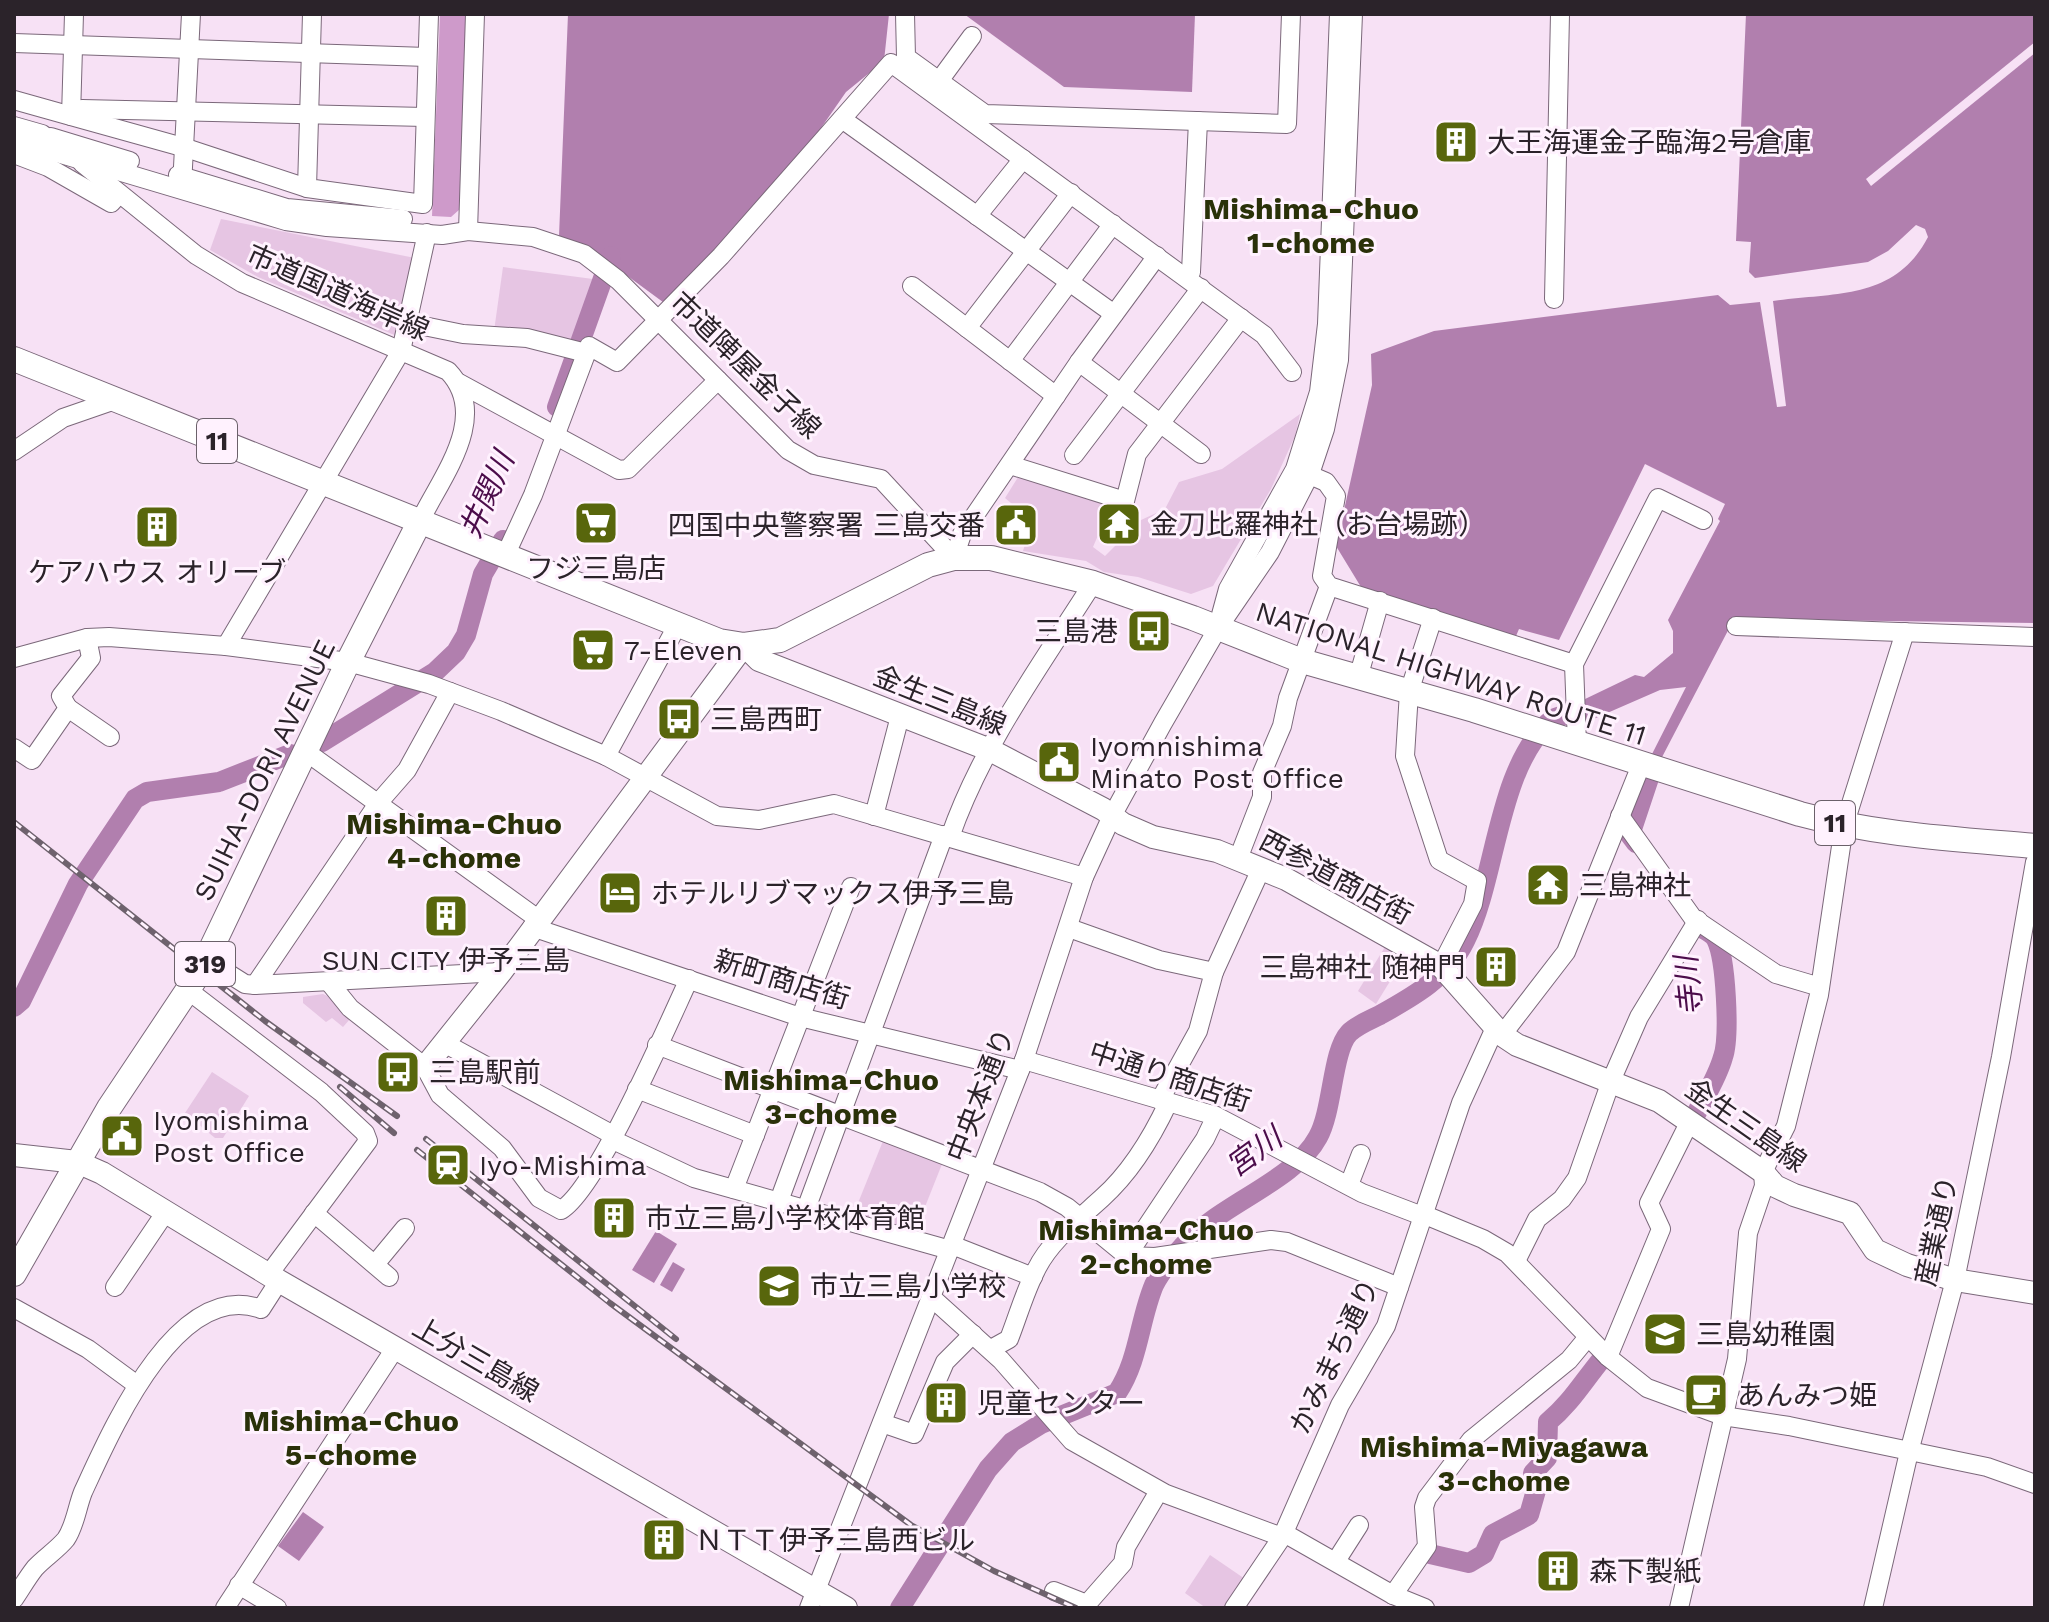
<svg xmlns="http://www.w3.org/2000/svg" width="2049" height="1622" font-family="'Work Sans','Noto Sans JP',sans-serif">
  <style>
    .green { fill: #e6c5e3 }
    .forest { fill: #ce9aca }
    .water { fill: #b17fae }
    .pier { fill: #f7e1f5 }
    .lines { fill: none; stroke-linecap: round; stroke-linejoin: round }
    .river { stroke: #b17fae; stroke-width: 20 }
    .minor-casing { stroke: #7b687a; stroke-width: 20 }
    .major-casing { stroke: #7b687a; stroke-width: 24 }
    .highway-casing { stroke: #7b687a; stroke-width: 26 }
    .minor { stroke: #fff; stroke-width: 18 }
    .major { stroke: #fff; stroke-width: 22 }
    .highway { stroke: #fff; stroke-width: 24 }
    .rail-casing { stroke: #6e626d; stroke-width: 6 }
    .rail { stroke: #fff2fe; stroke-width: 3; stroke-dasharray: 9; stroke-linecap: butt }
    .labels { text-anchor: middle; stroke-width: 6; stroke-linejoin: round; paint-order: stroke }
    .shield { fill: #fff2fe; stroke: #6b616a; stroke-width: 2 }
    .shield-label { font-size: 26px; font-weight: bold; fill: #2b232a }
    .poi-label { font-size: 28px; fill: #2b232a; stroke: #fff2fe; text-anchor: start }
    .street-label { font-size: 28px; fill: #2b232a; stroke: #fff2fe }
    .neighbourhood-label { font-size: 30px; font-weight: bold; fill: #2a3109; stroke: #fff2fe }
    .water-label { font-size: 30px; font-style: italic; fill: #4c0d4b; stroke: #fff2fe }
  </style>
  <rect width="100%" height="100%" fill="#f7e1f5"/>
  <!-- green -->
  <g class="green">
    <path d="M221,219l194,39 -16,79 -141,-60 -48,-27z"/>
    <path d="M503,267l90,12 -22,63 -77,-11z"/>
    <path d="M1300,414l-5,22 -24,53 -58,97 -22,8 -53,-17 -34,-5 -18,-11 -63,-10 9,-30 -27,-23 15,-24 91,31 -18,42 12,9 36,-36 24,-11 14,-27 43,-13z"/>
    <path d="M1388,942l20,10 -32,52 -18,-13z"/>
    <path d="M323,994l9,4 18,21 -7,8 -11,-9 -6,4 -23,-19v-6z"/>
    <path d="M212,1072l37,24 -26,42h-8l-30,-25z"/>
    <path d="M885,1136l59,23 -29,73 -56,-16 -3,-8z"/>
    <path d="M1210,1555l38,26 -22,27h-20l-21,-15z"/>
  </g>
  <!-- forest -->
  <path class="forest" d="M466,14l-6,195 -9,8 -19,-1 8,-201z"/>
  <!-- water -->
  <g class="water">
    <path d="M568,14h321l-5,47 -38,31 -50,72 -129,141 -68,-50 -40,-19z"/>
    <path d="M964,14h231l-3,78 -128,-5z"/>
    <path d="M1746,14h289v609l-301,-4 -74,142 -10,-3 36,-71 -26,3 -78,34 1,-24 52,-25 9,2 29,-24v-22l-5,-11 52,-99 -2,-2 7,-15 -80,-40 -86,176 -40,-11 -3,7 -155,-49 -25,-41 36,-161 -1,-31 63,-23 284,-36 12,10 30,-3 17,105 9,-1 -13,-105c64,-9 122,-1 155,-64l-3,-8 -9,-4 -28,26 -20,11 -113,16 -6,-6 2,-30 -15,-1z"/>
    <path d="M656,1231l21,13 -23,39 -22,-13z"/>
    <path d="M673,1262l12,7 -13,23 -12,-7z"/>
    <path d="M303,1512l21,15 -25,34 -21,-15z"/>
  </g>
  <!-- pier -->
  <path class="pier" d="M2035,42v11l-164,133 -5,-7z"/>
  <g class="lines">
    <!-- river -->
    <g class="river">
      <path d="M557,407l54,-151"/>
      <path d="M322,742l113,-70 21,-20 10,-17 17,-61 20,-34"/>
      <path d="M1636,843l-6,-8 19,-57"/>
      <path d="M14,1007l7,-6 57,-117 57,-85 12,-7 72,-10 71,-28"/>
      <path d="M1693,1120c10,-21 24,-41 30,-63 7,-20 3,-99 -7,-118 -4,-6 -9,-8 -15,-11"/>
      <path d="M1430,1554l39,9 15,-9 9,-20 36,-19 10,-35 -6,-7 14,-15 1,-36c22,-18 35,-40 53,-62"/>
      <path d="M900,1608l88,-139 24,-27 29,-18 76,-31c22,-33 22,-72 37,-108 7,-14 18,-27 29,-39 36,-42 111,-64 135,-109 15,-27 14,-86 31,-104 8,-8 21,-13 31,-18 34,-19 67,-37 85,-74 32,-64 31,-168 84,-219 7,-7 24,-8 34,-11"/>
    </g>
    <!-- minor casing -->
    <g class="minor-casing">
      <g id="minor">
        <path d="M74,14l-3,102 115,32 121,40"/>
        <path d="M312,14l-5,174 116,16 6,-190"/>
        <path d="M905,14l1,43 79,57 302,10 4,-110"/>
        <path d="M14,43l413,14"/>
        <path d="M939,81l33,-45"/>
        <path d="M14,100l57,16 11,-7 343,8"/>
        <path d="M842,119l272,195"/>
        <path d="M14,126l28,8 20,14"/>
        <path d="M51,137l79,24"/>
        <path d="M14,140l272,81 41,6 115,8 26,-4 65,6 51,17 34,26 170,170 26,15 67,14 73,79"/>
        <path d="M14,154l34,13 63,36 8,-9"/>
        <path d="M82,163l114,92 46,28 206,88c43,45 -6,105 -28,150"/>
        <path d="M178,175l109,33 116,11"/>
        <path d="M182,186l9,-172"/>
        <path d="M977,216l46,-57"/>
        <path d="M468,231l7,-217"/>
        <path d="M1187,278l4,-6 7,-151"/>
        <path d="M912,286l144,110"/>
        <path d="M1554,299l6,-285"/>
        <path d="M409,323l54,11 64,4 59,15"/>
        <path d="M967,328l104,-135"/>
        <path d="M1010,361l103,-137"/>
        <path d="M1079,362l122,92"/>
        <path d="M459,383l160,87 9,-1 90,-89"/>
        <path d="M14,451l49,-33 52,-18"/>
        <path d="M1074,455l127,-167"/>
        <path d="M1010,465l115,36 12,-47 104,-136"/>
        <path d="M1298,470l28,12 10,14 -14,80 7,10 245,78"/>
        <path d="M505,556l28,-61 56,-149 28,16 104,-106 170,-193 373,272 28,37"/>
        <path d="M954,558l8,-24 117,-172 78,-106"/>
        <path d="M1433,618l-24,74 -4,64 34,104 38,21 -4,23 -32,62"/>
        <path d="M1219,622l9,-33 67,-120 24,-77 8,-68 12,-310"/>
        <path d="M1736,626l299,11"/>
        <path d="M226,646l175,-295 26,-118"/>
        <path d="M14,658l73,-20 22,-1 117,9 122,16 81,22 72,27 105,45 111,60 42,4 75,-16 250,73"/>
        <path d="M1358,678l22,-77"/>
        <path d="M68,708l42,29"/>
        <path d="M1577,744l-3,-80 84,-166 45,22"/>
        <path d="M14,748l18,12 36,-52 -7,-12 30,-38 -4,-20"/>
        <path d="M305,751l233,168"/>
        <path d="M606,756l71,-130"/>
        <path d="M874,816l26,-100"/>
        <path d="M1620,816l73,102 83,56 44,13"/>
        <path d="M950,837c32,-92 91,-172 143,-254"/>
        <path d="M1238,859l24,-62v-24l20,-47 6,-28 41,-112"/>
        <path d="M532,927l268,90 220,53"/>
        <path d="M1069,928l90,32 55,12 -16,59 -38,69"/>
        <path d="M207,960l38,24 10,1 246,-13"/>
        <path d="M1214,972l47,-103"/>
        <path d="M329,982l21,26 75,59 15,28 62,53 37,50 22,12c36,-21 107,-186 128,-231"/>
        <path d="M255,985l124,-183 28,-32 43,-78"/>
        <path d="M189,991l132,101 44,41 3,8 -99,133"/>
        <path d="M1502,1035l64,-83 75,-187"/>
        <path d="M444,1043l169,92"/>
        <path d="M657,1045l383,147 27,15 60,49 28,1 116,-17 16,2 112,45"/>
        <path d="M1024,1060l192,56 146,77 63,24"/>
        <path d="M637,1089l118,46"/>
        <path d="M611,1139l83,39 256,72"/>
        <path d="M1349,1185l12,-31"/>
        <path d="M734,1189l117,-302"/>
        <path d="M779,1201l35,-95"/>
        <path d="M806,1209l138,-374"/>
        <path d="M314,1213l75,64"/>
        <path d="M1425,1215l58,24 24,14 101,104 39,31 76,28 66,10 198,41 48,17"/>
        <path d="M952,1245l81,32"/>
        <path d="M1127,1256l78,-117 11,-23"/>
        <path d="M1516,1261l21,-42 25,-20 15,-21 34,-97 28,-64 59,-97"/>
        <path d="M376,1263l29,-35"/>
        <path d="M115,1287l50,-74"/>
        <path d="M931,1297l70,63 71,81 94,53 116,43"/>
        <path d="M14,1308l74,41 49,36"/>
        <path d="M991,1349l18,-10c9,-23 16,-48 27,-69 14,-29 43,-51 66,-72 29,-26 50,-61 66,-95"/>
        <path d="M1608,1357l53,-128 -12,-26 40,-80"/>
        <path d="M882,1423l32,11 31,-72 28,-28"/>
        <path d="M1284,1533l109,62 32,13"/>
        <path d="M1336,1561l23,-36"/>
        <path d="M239,1585l38,23"/>
        <path d="M1054,1591l33,13 36,-41 3,-16 33,-56"/>
        <path d="M1393,1595l34,-49 -3,-39 3,-9 44,-58 98,-80 19,-23"/>
        <path d="M14,1599c7,-10 13,-21 21,-31 9,-10 22,-18 31,-29 9,-13 11,-32 17,-47 27,-58 93,-214 178,-183l18,-28"/>
        <path d="M225,1608l171,-261"/>
        <path d="M809,1608l215,-548 60,-183 28,-61 51,-93 55,-95 52,-76 40,-78 15,-45 14,-69 14,-346"/>
        <path d="M1234,1608l48,-71 58,-132 46,-79 75,-223 34,-75"/>
        <path d="M1679,1608l58,-249 11,-126 16,-47 -1,-14 23,-46 33,-131 25,-169 61,-194"/>
        <path d="M1873,1608l36,-156 46,-172 46,-223 34,-195"/>
      </g>
    </g>
    <!-- major casing -->
    <g class="major-casing">
      <g id="major">
        <path d="M425,1067l76,-95 243,-327 15,15 231,90 113,59 20,15 30,13 64,14 69,28 155,87 61,69 15,10 142,56 104,71 12,14 19,9 56,18 25,37 32,15 48,15 80,13"/>
        <path d="M14,1155l63,7 25,11 177,108 567,327"/>
      </g>
    </g>
    <!-- highway casing -->
    <g class="highway-casing">
      <g id="highway">
        <path d="M14,359l705,282 25,4 36,-5 148,-75 26,-7h37l102,25 100,35 109,43 172,49 326,104c77,21 156,25 235,32"/>
        <path d="M14,1274l95,-166 92,-138 147,-308 72,-141"/>
      </g>
    </g>
    <!-- minor -->
    <use href="#minor" class="minor"/>
    <!-- major -->
    <use href="#major" class="major"/>
    <!-- highway -->
    <use href="#highway" class="highway"/>
    <!-- rail casing -->
    <g class="rail-casing">
      <g id="rail">
        <path d="M14,822l251,199 132,95"/>
        <path d="M340,1087l54,46"/>
        <path d="M426,1139l250,200"/>
        <path d="M417,1150l193,153 301,222 83,46 82,37"/>
      </g>
    </g>
    <!-- rail -->
    <use href="#rail" class="rail"/>
  </g>
  <!-- icons -->
  <defs>
    <g id="building-square" transform="scale(2.3)"><rect x="-9" y="-9" width="18" height="18" rx="4" fill="#58660c" stroke="#fff2fe"/><path d="M-4-6H4V6H1V3H-1V6H-4ZM-2.5-4.3h1.7v1.8h-1.7ZM.8-4.3h1.7v1.8H.8ZM-2.5-1h1.7V.8h-1.7ZM.8-1h1.7V.8H.8Z" fill="#fff"/></g>
    <g id="supermarket-square" transform="scale(2.3)"><rect x="-9" y="-9" width="18" height="18" rx="4" fill="#58660c" stroke="#fff2fe"/><path d="M-6-5.5h2.5l.6 2H6L4.5 2H-2.5L-4.4-4H-6ZM-1.5 3.2a1.3 1.3 0 1 0 .1 0ZM3 3.2a1.3 1.3 0 1 0 .1 0Z" fill="#fff"/></g>
    <g id="temple-square" transform="scale(2.3)"><rect x="-9" y="-9" width="18" height="18" rx="4" fill="#58660c" stroke="#fff2fe"/><path d="M0-6L5-2H3V0L6.5 2.5H4V6H1.5V3h-3V6H-4V2.5H-6.5L-3 0V-2H-5Z" fill="#fff"/></g>
    <g id="civic-square" transform="scale(2.3)"><rect x="-9" y="-9" width="18" height="18" rx="4" fill="#58660c" stroke="#fff2fe"/><path d="M-.6-6.5H3V-4.5H.6V-3L4-1V1h2V6H-6V1h2V-1L-.6-3ZM-1.2 2.5V6h2.4V2.5Z" fill="#fff"/></g>
    <g id="bus-square" transform="scale(2.3)"><rect x="-9" y="-9" width="18" height="18" rx="4" fill="#58660c" stroke="#fff2fe"/><path d="M-5-6H5V4H4V6H2V4H-2V6H-4V4H-5ZM-3.5-4V0h7V-4ZM-3.5 1.2v1.5H-2V1.2ZM2 1.2v1.5H3.5V1.2Z" fill="#fff"/></g>
    <g id="hotel-square" transform="scale(2.3)"><rect x="-9" y="-9" width="18" height="18" rx="4" fill="#58660c" stroke="#fff2fe"/><path d="M-6-4.5h1.5V1H6V5H4.5V3h-9V5H-6ZM-4 0a1.8 1.8 0 1 1 3.6 0ZM.5 0V-2.5h3Q6-2.5 6 0Z" fill="#fff"/></g>
    <g id="station-square" transform="scale(2.3)"><rect x="-9" y="-9" width="18" height="18" rx="4" fill="#58660c" stroke="#fff2fe"/><path d="M-3-6H3Q5-6 5-4V2Q5 4 3 4L4.5 6H3L1.5 4h-3L-3 6H-4.5L-3 4Q-5 4-5 2V-4Q-5-6-3-6ZM-3.5-4v3h7v-3ZM-3.5 1v1.5H-2V1ZM2 1v1.5H3.5V1Z" fill="#fff"/></g>
    <g id="school-square" transform="scale(2.3)"><rect x="-9" y="-9" width="18" height="18" rx="4" fill="#58660c" stroke="#fff2fe"/><path d="M0-5L7-2L0 1L-7-2ZM-4 1L0 2.5L4 1V4Q0 6-4 4Z" fill="#fff"/></g>
    <g id="cafe-square" transform="scale(2.3)"><rect x="-9" y="-9" width="18" height="18" rx="4" fill="#58660c" stroke="#fff2fe"/><path d="M-5.5-4.5H6V0H3Q3 3.5 0 3.5H-2.5Q-5.5 3.5-5.5 0ZM3-3.2v2h1.7v-2ZM-6 4.5H4V6H-6Z" fill="#fff"/></g>
  </defs>
  <g fill-rule="evenodd">
    <use href="#building-square" x="1456" y="142"/>
    <use href="#supermarket-square" x="596" y="523"/>
    <use href="#temple-square" x="1119" y="524"/>
    <use href="#civic-square" x="1016" y="525"/>
    <use href="#building-square" x="157" y="527"/>
    <use href="#bus-square" x="1149" y="631"/>
    <use href="#supermarket-square" x="593" y="650"/>
    <use href="#bus-square" x="679" y="719"/>
    <use href="#civic-square" x="1059" y="762"/>
    <use href="#temple-square" x="1548" y="885"/>
    <use href="#hotel-square" x="620" y="893"/>
    <use href="#building-square" x="446" y="916"/>
    <use href="#building-square" x="1496" y="967"/>
    <use href="#bus-square" x="398" y="1072"/>
    <use href="#civic-square" x="122" y="1136"/>
    <use href="#station-square" x="448" y="1165"/>
    <use href="#building-square" x="614" y="1218"/>
    <use href="#school-square" x="779" y="1286"/>
    <use href="#school-square" x="1665" y="1334"/>
    <use href="#cafe-square" x="1706" y="1395"/>
    <use href="#building-square" x="946" y="1403"/>
    <use href="#building-square" x="664" y="1540"/>
    <use href="#building-square" x="1558" y="1571"/>
  </g>
  <g class="labels">
    <!-- shield labels -->
    <g class="shield">
      <rect x="197" y="419" width="40" height="44" rx="6"/>
      <rect x="1815" y="801" width="40" height="44" rx="6"/>
      <rect x="175" y="942" width="60" height="44" rx="6"/>
    </g>
    <g class="shield-label">
      <text x="217" y="450">11</text>
      <text x="1835" y="832">11</text>
      <text x="205" y="973">319</text>
    </g>
    <!-- poi labels -->
    <g class="poi-label">
      <text x="1487" y="152">大王海運金子臨海2号倉庫</text>
      <text x="1150" y="534">金刀比羅神社（お台場跡）</text>
      <text x="985" y="535" text-anchor="end">四国中央警察署 三島交番</text>
      <text x="596" y="578" text-anchor="middle">フジ三島店</text>
      <text x="157" y="582" text-anchor="middle">ケアハウス オリーブ</text>
      <text x="1118" y="641" text-anchor="end">三島港</text>
      <text x="624" y="660">7-Eleven</text>
      <text x="710" y="729">三島西町</text>
      <text x="1090" y="756">Iyomnishima<tspan x="1090" dy="32">Minato Post Office</tspan></text>
      <text x="1579" y="895">三島神社</text>
      <text x="651" y="903">ホテルリブマックス伊予三島</text>
      <text x="446" y="970" text-anchor="middle">SUN CITY 伊予三島</text>
      <text x="1465" y="977" text-anchor="end">三島神社 随神門</text>
      <text x="429" y="1082">三島駅前</text>
      <text x="153" y="1130">Iyomishima<tspan x="153" dy="32">Post Office</tspan></text>
      <text x="479" y="1175">Iyo-Mishima</text>
      <text x="645" y="1228">市立三島小学校体育館</text>
      <text x="810" y="1296">市立三島小学校</text>
      <text x="1696" y="1344">三島幼稚園</text>
      <text x="1737" y="1405">あんみつ姫</text>
      <text x="977" y="1413">児童センター</text>
      <text x="695" y="1550">ＮＴＴ伊予三島西ビル</text>
      <text x="1589" y="1581">森下製紙</text>
    </g>
    <!-- street labels -->
    <g class="street-label">
      <text transform="translate(338 292) rotate(24)" y="10">市道国道海岸線</text>
      <text transform="translate(746 365) rotate(44)" y="10">市道陣屋金子線</text>
      <text transform="translate(1451 673) rotate(18)" y="10">NATIONAL HIGHWAY ROUTE 11</text>
      <text transform="translate(940 700) rotate(22)" y="10">金生三島線</text>
      <text transform="translate(264 770) rotate(-64)" y="10">SUIHA-DORI AVENUE</text>
      <text transform="translate(1336 877) rotate(28)" y="10">西参道商店街</text>
      <text transform="translate(782 979) rotate(17)" y="10">新町商店街</text>
      <text transform="translate(1170 1076) rotate(18)" y="10">中通り商店街</text>
      <text transform="translate(980 1095) rotate(-69)" y="10">中央本通り</text>
      <text transform="translate(1746 1125) rotate(35)" y="10">金生三島線</text>
      <text transform="translate(1936 1231) rotate(-78)" y="10">産業通り</text>
      <text transform="translate(1334 1356) rotate(-64)" y="10">かみまち通り</text>
      <text transform="translate(476 1359) rotate(30)" y="10">上分三島線</text>
    </g>
    <!-- neighbourhood labels -->
    <g class="neighbourhood-label">
      <text x="1311" y="219">Mishima-Chuo<tspan x="1311" dy="34">1-chome</tspan></text>
      <text x="454" y="834">Mishima-Chuo<tspan x="454" dy="34">4-chome</tspan></text>
      <text x="831" y="1090">Mishima-Chuo<tspan x="831" dy="34">3-chome</tspan></text>
      <text x="1146" y="1240">Mishima-Chuo<tspan x="1146" dy="34">2-chome</tspan></text>
      <text x="351" y="1431">Mishima-Chuo<tspan x="351" dy="34">5-chome</tspan></text>
      <text x="1504" y="1457">Mishima-Miyagawa<tspan x="1504" dy="34">3-chome</tspan></text>
    </g>
    <!-- water labels -->
    <g class="water-label">
      <text transform="translate(487 495) rotate(-66)" y="10">井関川</text>
      <text transform="translate(1689 986) rotate(-96)" y="10">寺川</text>
      <text transform="translate(1254 1152) rotate(-36)" y="10">宮川</text>
    </g>
  </g>
  <!-- border -->
  <rect width="2049" height="1622" fill="none" stroke="#2b232a" stroke-width="32"/>
</svg>
